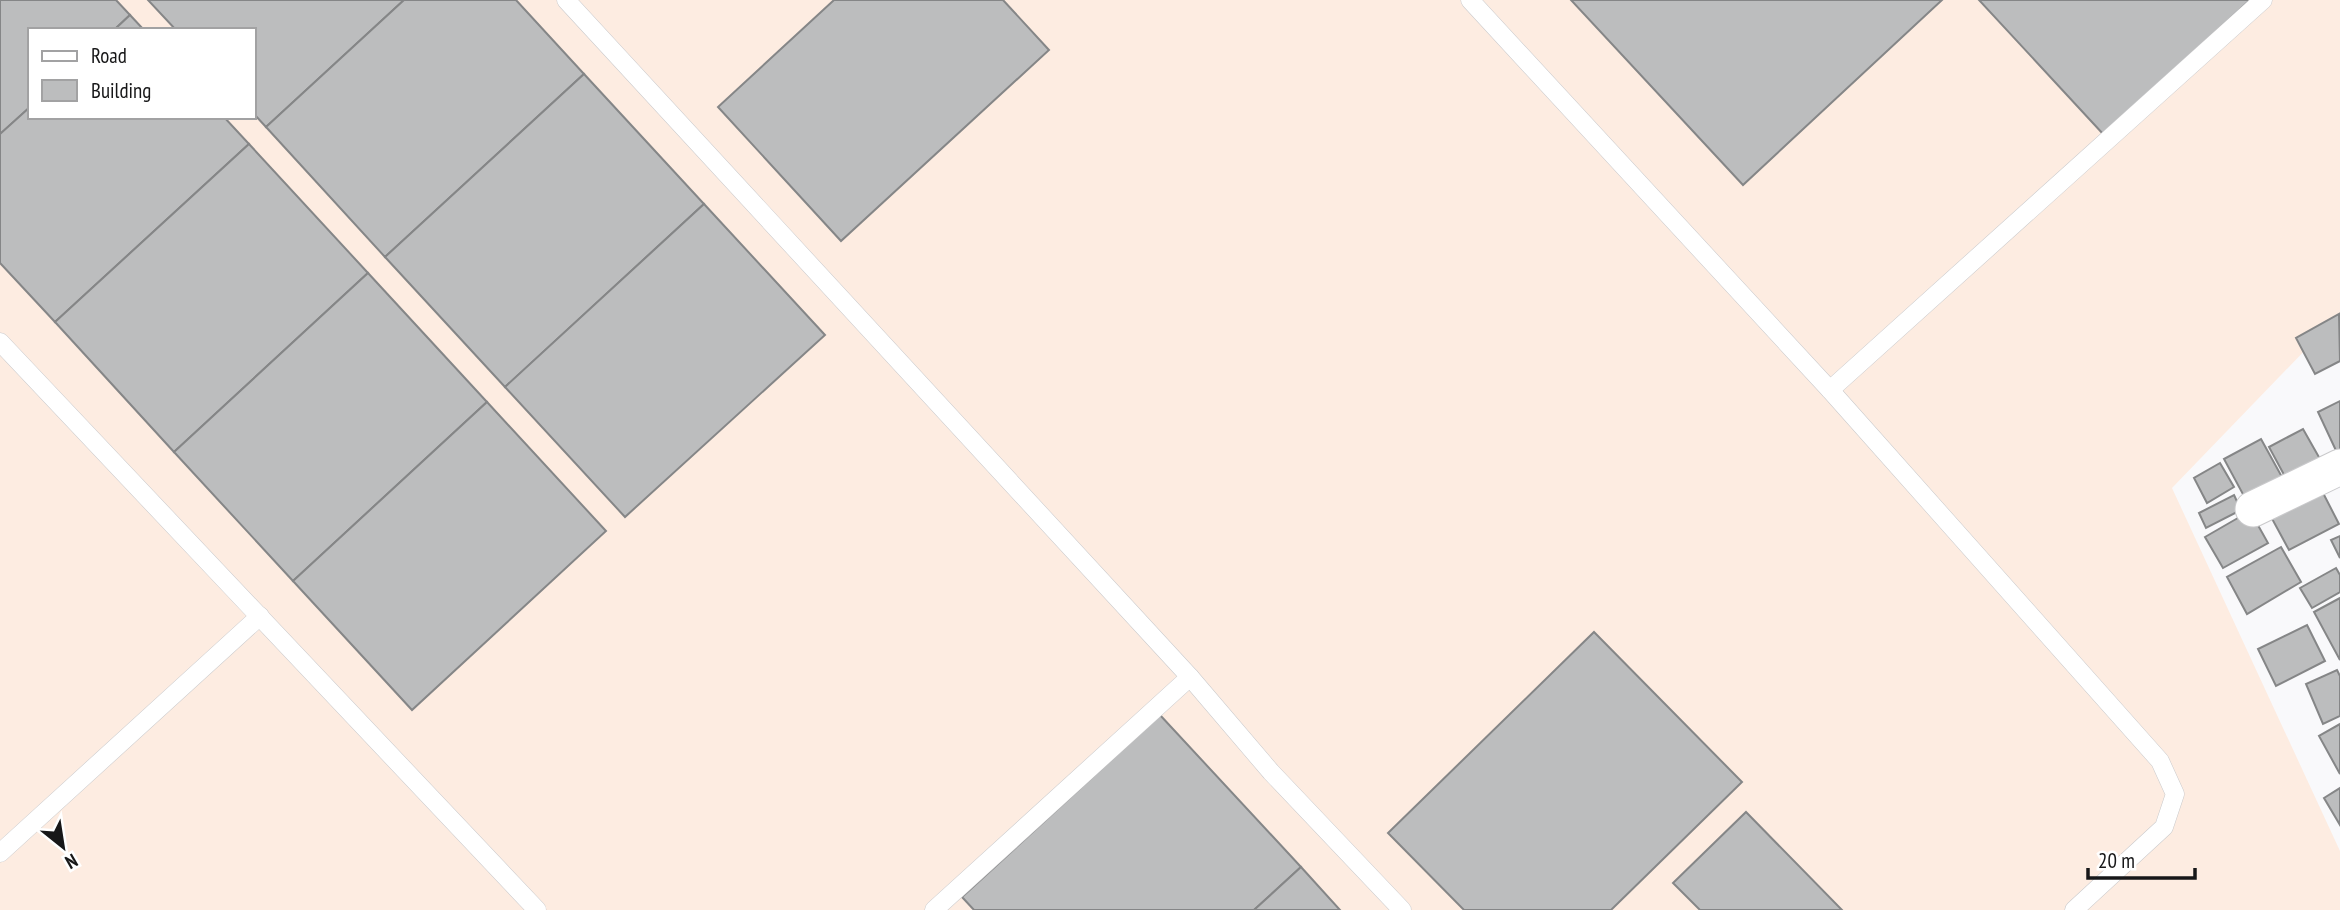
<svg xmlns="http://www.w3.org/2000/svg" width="2340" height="910" font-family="'PT Sans Narrow',sans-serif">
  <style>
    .industrial { fill: #fdece1; fill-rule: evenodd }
    .building { fill: #bcbdbe; stroke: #858687; stroke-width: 2 }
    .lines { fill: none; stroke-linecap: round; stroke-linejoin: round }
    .lane-casing { stroke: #cacacc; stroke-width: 19 }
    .street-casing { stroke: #cacacc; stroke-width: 37 }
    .lane { stroke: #fff; stroke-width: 18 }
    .street { stroke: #fff; stroke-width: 35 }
  </style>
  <rect width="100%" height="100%" fill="#f9f9fb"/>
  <!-- industrial -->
  <path class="industrial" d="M0,0h2340v314l-168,174 168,363v59h-2340zM30,30h224v87h-224z"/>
  <!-- building -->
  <g class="building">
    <path d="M0,0h116l14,15 -16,15h-84v77l-30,27z"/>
    <path d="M148,0h256l-138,127 -12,-13v-84h-78z"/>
    <path d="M404,0h112l68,74 -199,183 -119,-130z"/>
    <path d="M834,0h169l46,50 -208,191 -123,-134z"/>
    <path d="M1571,0h371l-199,185z"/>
    <path d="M1979,0h271l-146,135z"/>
    <path d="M130,15l14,15h-30z"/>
    <path d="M584,74l120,130 -199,183 -120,-130z"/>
    <path d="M30,107v10h194l25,27 -194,178 -55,-59v-129z"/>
    <path d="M249,144l119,129 -194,179 -119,-130z"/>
    <path d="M704,204l121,131 -200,182 -120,-130z"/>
    <path d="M368,273l119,129 -194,179 -119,-129z"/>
    <path d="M2339,314l1,47 -25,13 -19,-36z"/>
    <path d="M2340,401v56h-1l-21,-45z"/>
    <path d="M487,402l119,129 -194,179 -119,-129z"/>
    <path d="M2303,429l21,37 -35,18 -20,-37z"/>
    <path d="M2261,439l21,38 -37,21 -21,-39z"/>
    <path d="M2220,463l14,24 -27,16 -13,-25z"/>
    <path d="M2321,489l18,35 -50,26 -19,-35z"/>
    <path d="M2234,495l7,15 -35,18 -7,-15z"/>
    <path d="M2250,511l18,32 -45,25 -18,-31z"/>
    <path d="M2340,536v22l-9,-18z"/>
    <path d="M2281,547l20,35 -54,32 -20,-37z"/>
    <path d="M2336,568l4,7v17l-28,16 -12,-20z"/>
    <path d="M2340,598v62l-26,-48z"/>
    <path d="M2307,625l18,36 -49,25 -18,-37z"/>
    <path d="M1594,632l148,150 -131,128h-147l-76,-77z"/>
    <path d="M2337,670l3,6v40l-17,8 -17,-40z"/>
    <path d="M1160,715l141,152 -47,43h-280l-12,-13z"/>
    <path d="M2340,724v50l-21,-38z"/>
    <path d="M2340,788v37l-16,-27z"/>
    <path d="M1746,812l96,98h-142l-27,-27z"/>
    <path d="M1301,867l39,43h-86z"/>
  </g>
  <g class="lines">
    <!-- lane casing -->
    <g class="lane-casing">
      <g id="lane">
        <path d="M566,0l624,677 81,95 131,138"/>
        <path d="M1470,0l360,390 330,371 15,33 -11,33 -90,83"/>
        <path d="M0,342l537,568"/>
        <path d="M1830,390l433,-390"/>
        <path d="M0,853l260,-237"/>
        <path d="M934,910l256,-233"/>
      </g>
    </g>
    <!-- street casing -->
    <g class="street-casing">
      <path id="street" d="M2253,509l87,-42"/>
    </g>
    <!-- lane -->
    <use href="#lane" class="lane"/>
    <!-- street -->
    <use href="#street" class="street"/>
  </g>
  <!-- legend -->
  <rect x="28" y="28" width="228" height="91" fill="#ffffff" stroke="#a2a2a3" stroke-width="2"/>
  <rect x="42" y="51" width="35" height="10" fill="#ffffff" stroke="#a2a2a3" stroke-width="2"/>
  <text x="91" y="63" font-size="21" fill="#171718">Road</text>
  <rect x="42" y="80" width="35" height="21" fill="#bcbdbe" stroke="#a2a2a3" stroke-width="2"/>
  <text x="91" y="98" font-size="21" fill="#171718">Building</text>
  <!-- north arrow -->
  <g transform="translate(63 847) rotate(150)" stroke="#ffffff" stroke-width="5" paint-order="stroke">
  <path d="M0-5L12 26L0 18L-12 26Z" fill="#171718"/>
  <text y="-10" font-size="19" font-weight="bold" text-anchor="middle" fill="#171718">N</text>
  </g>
  <!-- scale -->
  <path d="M2088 868v10h107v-10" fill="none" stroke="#171718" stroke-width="3.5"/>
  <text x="2098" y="868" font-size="21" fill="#171718" stroke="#ffffff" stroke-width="5" paint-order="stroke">20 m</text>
</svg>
